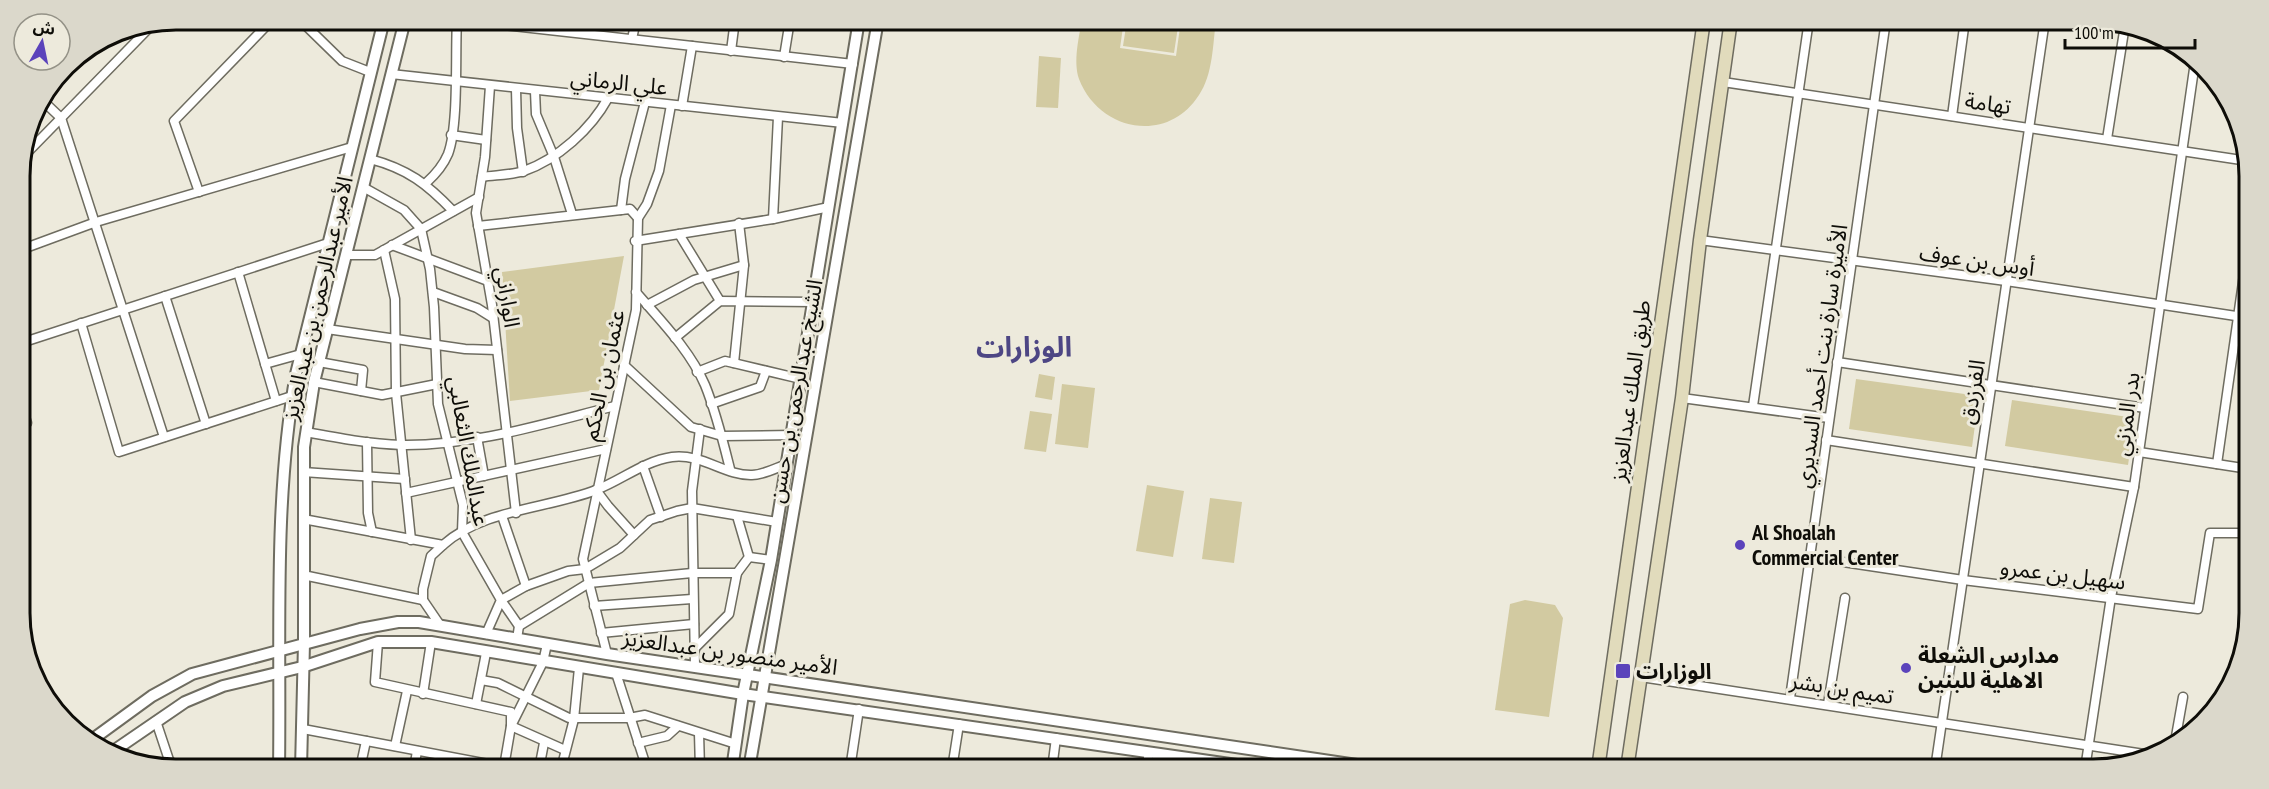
<svg xmlns="http://www.w3.org/2000/svg" width="2269" height="789" font-family="'PT Sans Narrow','Noto Sans Arabic',sans-serif">
  <style>
    .green { fill: #d2caa1 }
    .lines { fill: none; stroke-linecap: round; stroke-linejoin: round }
    .minor-casing { stroke: #6e6c60; stroke-width: 11 }
    .tertiary-casing { stroke: #6e6c60; stroke-width: 14 }
    .secondary-casing { stroke: #6e6c60; stroke-width: 15 }
    .minor { stroke: #fff; stroke-width: 8 }
    .tertiary { stroke: #fff; stroke-width: 10 }
    .secondary { stroke: #e1dbbc; stroke-width: 12 }
    .poi-dot { fill: #5b43bb; stroke: #edeadc; stroke-width: 2 }
    .labels { text-anchor: middle; stroke-width: 6; stroke-linejoin: round; paint-order: stroke }
    .street-label { font-size: 22px; fill: #0e0d08; stroke: #edeadc }
    .poi-label { font-size: 22px; font-weight: bold; fill: #0e0d08; stroke: #edeadc; text-anchor: start }
    .district-label { font-size: 28px; font-weight: bold; fill: #4d4684; stroke: #edeadc }
    .rim { fill: none; stroke: #0e0d08; stroke-width: 3 }
  </style>
  <rect width="100%" height="100%" fill="#edeadc"/>
  <!-- green -->
  <g class="green">
    <path d="M1082,20h42l-4,28 56,8 5,-36h35c-3,23 -3,55 -17,75 -32,50 -100,36 -120,-16 -6,-18 0,-42 3,-59z"/>
    <path d="M1127,20h52l-5,33 -51,-7z"/>
    <path d="M1039,56l22,2 -3,50 -22,-1z"/>
    <path d="M624,256l-25,134 -89,11 -8,-129z"/>
    <path d="M1039,374l16,3 -3,23 -17,-3z"/>
    <path d="M1856,379l123,17 -7,51 -123,-18z"/>
    <path d="M1062,384l33,4 -7,60 -33,-4z"/>
    <path d="M2012,400l123,18 -7,47 -123,-19z"/>
    <path d="M1030,411l22,3 -6,38 -22,-3z"/>
    <path d="M1147,485l37,6 -11,66 -37,-6z"/>
    <path d="M1210,498l32,4 -8,61 -32,-4z"/>
    <path d="M1525,600l30,5 8,13 -14,99 -54,-7 15,-106z"/>
  </g>
  <g class="lines">
    <!-- minor casing -->
    <g class="minor-casing">
      <g id="minor">
        <path d="M300,20l42,41 28,11"/>
        <path d="M460,20l393,44"/>
        <path d="M572,32l3,-12"/>
        <path d="M632,39l4,-19"/>
        <path d="M731,51l4,-31"/>
        <path d="M784,57l6,-37"/>
        <path d="M391,74l452,49"/>
        <path d="M1723,82l525,79"/>
        <path d="M490,86l-5,71 -9,56 16,92 24,208"/>
        <path d="M516,89l1,39 6,44"/>
        <path d="M535,91l1,23 18,43 18,57"/>
        <path d="M41,99l20,19 103,319"/>
        <path d="M682,106l10,-60"/>
        <path d="M1952,116l13,-96"/>
        <path d="M451,135l35,5"/>
        <path d="M2107,139l18,-114"/>
        <path d="M22,158l131,-134"/>
        <path d="M370,159c38,10 57,25 83,52"/>
        <path d="M482,177c13,-2 30,-2 42,-6 34,-12 67,-42 84,-73"/>
        <path d="M426,183c10,-9 17,-17 22,-29 11,-29 7,-101 9,-134"/>
        <path d="M363,187l41,23 17,19 9,40 4,38 4,97 25,101 -1,27 39,68 -15,34"/>
        <path d="M199,192l-25,-71 98,-101"/>
        <path d="M621,210l4,-31 20,-77"/>
        <path d="M773,219l5,-102"/>
        <path d="M478,226l152,-17 8,9"/>
        <path d="M679,234l41,67"/>
        <path d="M1700,240l306,41 243,37"/>
        <path d="M635,241l138,-22 56,-12"/>
        <path d="M392,245l96,36"/>
        <path d="M20,250l76,-28 256,-75"/>
        <path d="M384,250l11,49 1,94 15,147"/>
        <path d="M346,255h29l104,-58"/>
        <path d="M238,272l38,129"/>
        <path d="M433,292l44,16 16,10"/>
        <path d="M636,292c24,28 54,58 69,93 11,27 18,56 25,84"/>
        <path d="M165,296l41,128"/>
        <path d="M647,305l47,-25 50,-15"/>
        <path d="M81,323l38,129 173,-56"/>
        <path d="M327,329l138,20 32,1"/>
        <path d="M675,338l45,-37 94,1"/>
        <path d="M21,343l307,-100"/>
        <path d="M319,362l44,8 -2,21"/>
        <path d="M1837,362l308,46"/>
        <path d="M734,363l10,-98 -5,-42"/>
        <path d="M265,364l36,-10"/>
        <path d="M624,365l67,62 31,9 70,-1"/>
        <path d="M697,372l28,-11 76,18"/>
        <path d="M314,382l68,13 55,-11"/>
        <path d="M1682,398l147,20"/>
        <path d="M711,404l49,-17 6,-16"/>
        <path d="M21,405l6,18"/>
        <path d="M1753,406l56,-386"/>
        <path d="M306,432c32,6 64,12 96,13 72,1 144,-22 213,-39"/>
        <path d="M477,437l7,39"/>
        <path d="M1826,440l308,47"/>
        <path d="M367,442l1,71 4,19"/>
        <path d="M2139,452l110,17"/>
        <path d="M2217,464l31,-217"/>
        <path d="M643,466l18,51"/>
        <path d="M303,472l102,7"/>
        <path d="M596,490l12,16 26,29"/>
        <path d="M406,493l200,-44"/>
        <path d="M502,516l24,70"/>
        <path d="M303,519l140,26c40,-36 104,-36 153,-55 26,-10 48,-29 76,-33 30,-4 53,19 80,18 11,0 24,-7 35,-11"/>
        <path d="M749,557l22,3"/>
        <path d="M1810,557l153,23 235,29 12,-76h39"/>
        <path d="M303,575l120,25"/>
        <path d="M594,606l98,-7"/>
        <path d="M440,625l-17,-25v-11l8,-33 12,-11"/>
        <path d="M519,626l70,-43 103,-10h45l12,-16 -12,-41"/>
        <path d="M601,633l93,-9"/>
        <path d="M517,639l2,-13 -18,-26 25,-14 42,-15 17,-2 35,-21 30,-28 27,-9 15,-3 85,14"/>
        <path d="M378,642l-3,40 136,30v14l54,24"/>
        <path d="M694,649l35,-35 8,-41"/>
        <path d="M607,654l-24,-95 53,-249 2,-92 9,-14 12,-33 12,-66"/>
        <path d="M695,666l-3,-175 8,-62"/>
        <path d="M616,673l31,96"/>
        <path d="M1641,677l503,77"/>
        <path d="M481,680l17,3 71,35h60l16,-3 91,29"/>
        <path d="M423,694l8,-52"/>
        <path d="M1790,698l96,-678"/>
        <path d="M476,704l10,-51"/>
        <path d="M1828,704l17,-106"/>
        <path d="M156,721l16,48"/>
        <path d="M303,729l212,40"/>
        <path d="M699,733l1,36"/>
        <path d="M2175,742l8,-45"/>
        <path d="M638,743l29,-7 11,-10"/>
        <path d="M395,746l12,-55"/>
        <path d="M504,767l7,-41 32,-64 4,-18"/>
        <path d="M360,769l6,-28"/>
        <path d="M414,769l3,-18"/>
        <path d="M539,769l5,-26"/>
        <path d="M561,769l13,-50 5,-51"/>
        <path d="M850,769l9,-60"/>
        <path d="M952,769l7,-45"/>
        <path d="M1052,769l4,-31"/>
        <path d="M1146,769l3,-17"/>
        <path d="M1935,769l110,-749"/>
        <path d="M2085,769l26,-172 23,-110 61,-425"/>
      </g>
    </g>
    <!-- tertiary casing -->
    <g class="tertiary-casing">
      <g id="tertiary">
        <path d="M93,739l59,-43 40,-22 168,-45 38,-7h21l188,32 777,115"/>
        <path d="M112,752l73,-50 38,-16 79,-19 76,-25h53l312,52 522,75"/>
        <path d="M279,769c2,-131 -6,-266 17,-395l88,-354"/>
        <path d="M301,769l3,-126v-196l10,-65 91,-362"/>
        <path d="M732,769l11,-75 28,-134 88,-540"/>
        <path d="M749,769l129,-749"/>
      </g>
    </g>
    <!-- secondary casing -->
    <g class="secondary-casing">
      <g id="secondary">
        <path d="M1598,769l106,-749"/>
        <path d="M1627,769l55,-371 18,-158 31,-220"/>
      </g>
    </g>
    <!-- minor -->
    <use href="#minor" class="minor"/>
    <!-- tertiary -->
    <use href="#tertiary" class="tertiary"/>
    <!-- secondary -->
    <use href="#secondary" class="secondary"/>
  </g>
  <!-- markers -->
  <g class="poi-dot">
    <circle cx="1740" cy="545" r="6"/>
    <circle cx="1906" cy="668" r="6"/>
    <rect x="1615" y="663" width="16" height="16" rx="3"/>
  </g>
  <g class="labels">
    <!-- street labels -->
    <g class="street-label">
      <text transform="translate(619 82) rotate(6)" y="8">علي الرماني</text>
      <text transform="translate(1988 103) rotate(8)" y="8">تهامة</text>
      <text transform="translate(1977 260) rotate(8)" y="8">أوس بن عوف</text>
      <text transform="translate(508 297) rotate(81)" y="8">الواراني</text>
      <text transform="translate(317 298) rotate(-77)" y="8">الأمير عبدالرحمن بن عبدالعزيز</text>
      <text transform="translate(1821 356) rotate(-82)" y="8">الأميرة سارة بنت أحمد السديري</text>
      <text transform="translate(603 375) rotate(-78)" y="8">عثمان بن الحكم</text>
      <text transform="translate(795 391) rotate(-80)" y="8">الشيخ عبدالرحمن بن حسن</text>
      <text transform="translate(1630 391) rotate(-82)" y="8">طريق الملك عبدالعزيز</text>
      <text transform="translate(1972 392) rotate(-81)" y="8">الفرزدق</text>
      <text transform="translate(2126 414) rotate(-82)" y="8">بدر المزني</text>
      <text transform="translate(469 451) rotate(80)" y="8">عبدالملك الثعالبي</text>
      <text transform="translate(2063 574) rotate(7)" y="8">سهيل بن عمرو</text>
      <text transform="translate(730 652) rotate(8)" y="8">الأمير منصور بن عبدالعزيز</text>
      <text transform="translate(1842 688) rotate(9)" y="8">تميم بن بشر</text>
    </g>
    <!-- poi labels -->
    <g class="poi-label">
      <text x="1752" y="540">Al Shoalah<tspan x="1752" dy="25">Commercial Center</tspan></text>
      <text x="1918" y="663">مدارس الشعلة<tspan x="1918" dy="25">الاهلية للبنين</tspan></text>
      <text x="1636" y="679">الوزارات</text>
    </g>
    <!-- district labels -->
    <g class="district-label">
      <text x="1024" y="357">الوزارات</text>
    </g>
  </g>
  <!-- crop -->
  <path d="M0 0H2269V789H0ZM176 30H2093A146 146 0 0 1 2239 176V613A146 146 0 0 1 2093 759H176A146 146 0 0 1 30 613V176A146 146 0 0 1 176 30Z" fill="#dbd8cb" fill-rule="evenodd"/>
  <path class="rim" d="M176 30H2093A146 146 0 0 1 2239 176V613A146 146 0 0 1 2093 759H176A146 146 0 0 1 30 613V176A146 146 0 0 1 176 30Z"/>
  <!-- north arrow -->
  <g transform="translate(42 42) rotate(9)"><circle r="28" fill="#edeadc" stroke="#949287" stroke-width="1.5"/>
  <path d="M0-4.5L10 22L0 15L-10 22Z" fill="#5b43bb"/>
  <text y="-9" font-size="16" font-weight="bold" text-anchor="middle" fill="#0e0d08">ش</text>
  </g>
  <!-- scale -->
  <path d="M2065 39v9h130v-9" fill="none" stroke="#0e0d08" stroke-width="3"/>
  <text x="2074" y="39" font-size="18" fill="#0e0d08" stroke="#edeadc" stroke-width="4.5" paint-order="stroke">100 m</text>
</svg>
